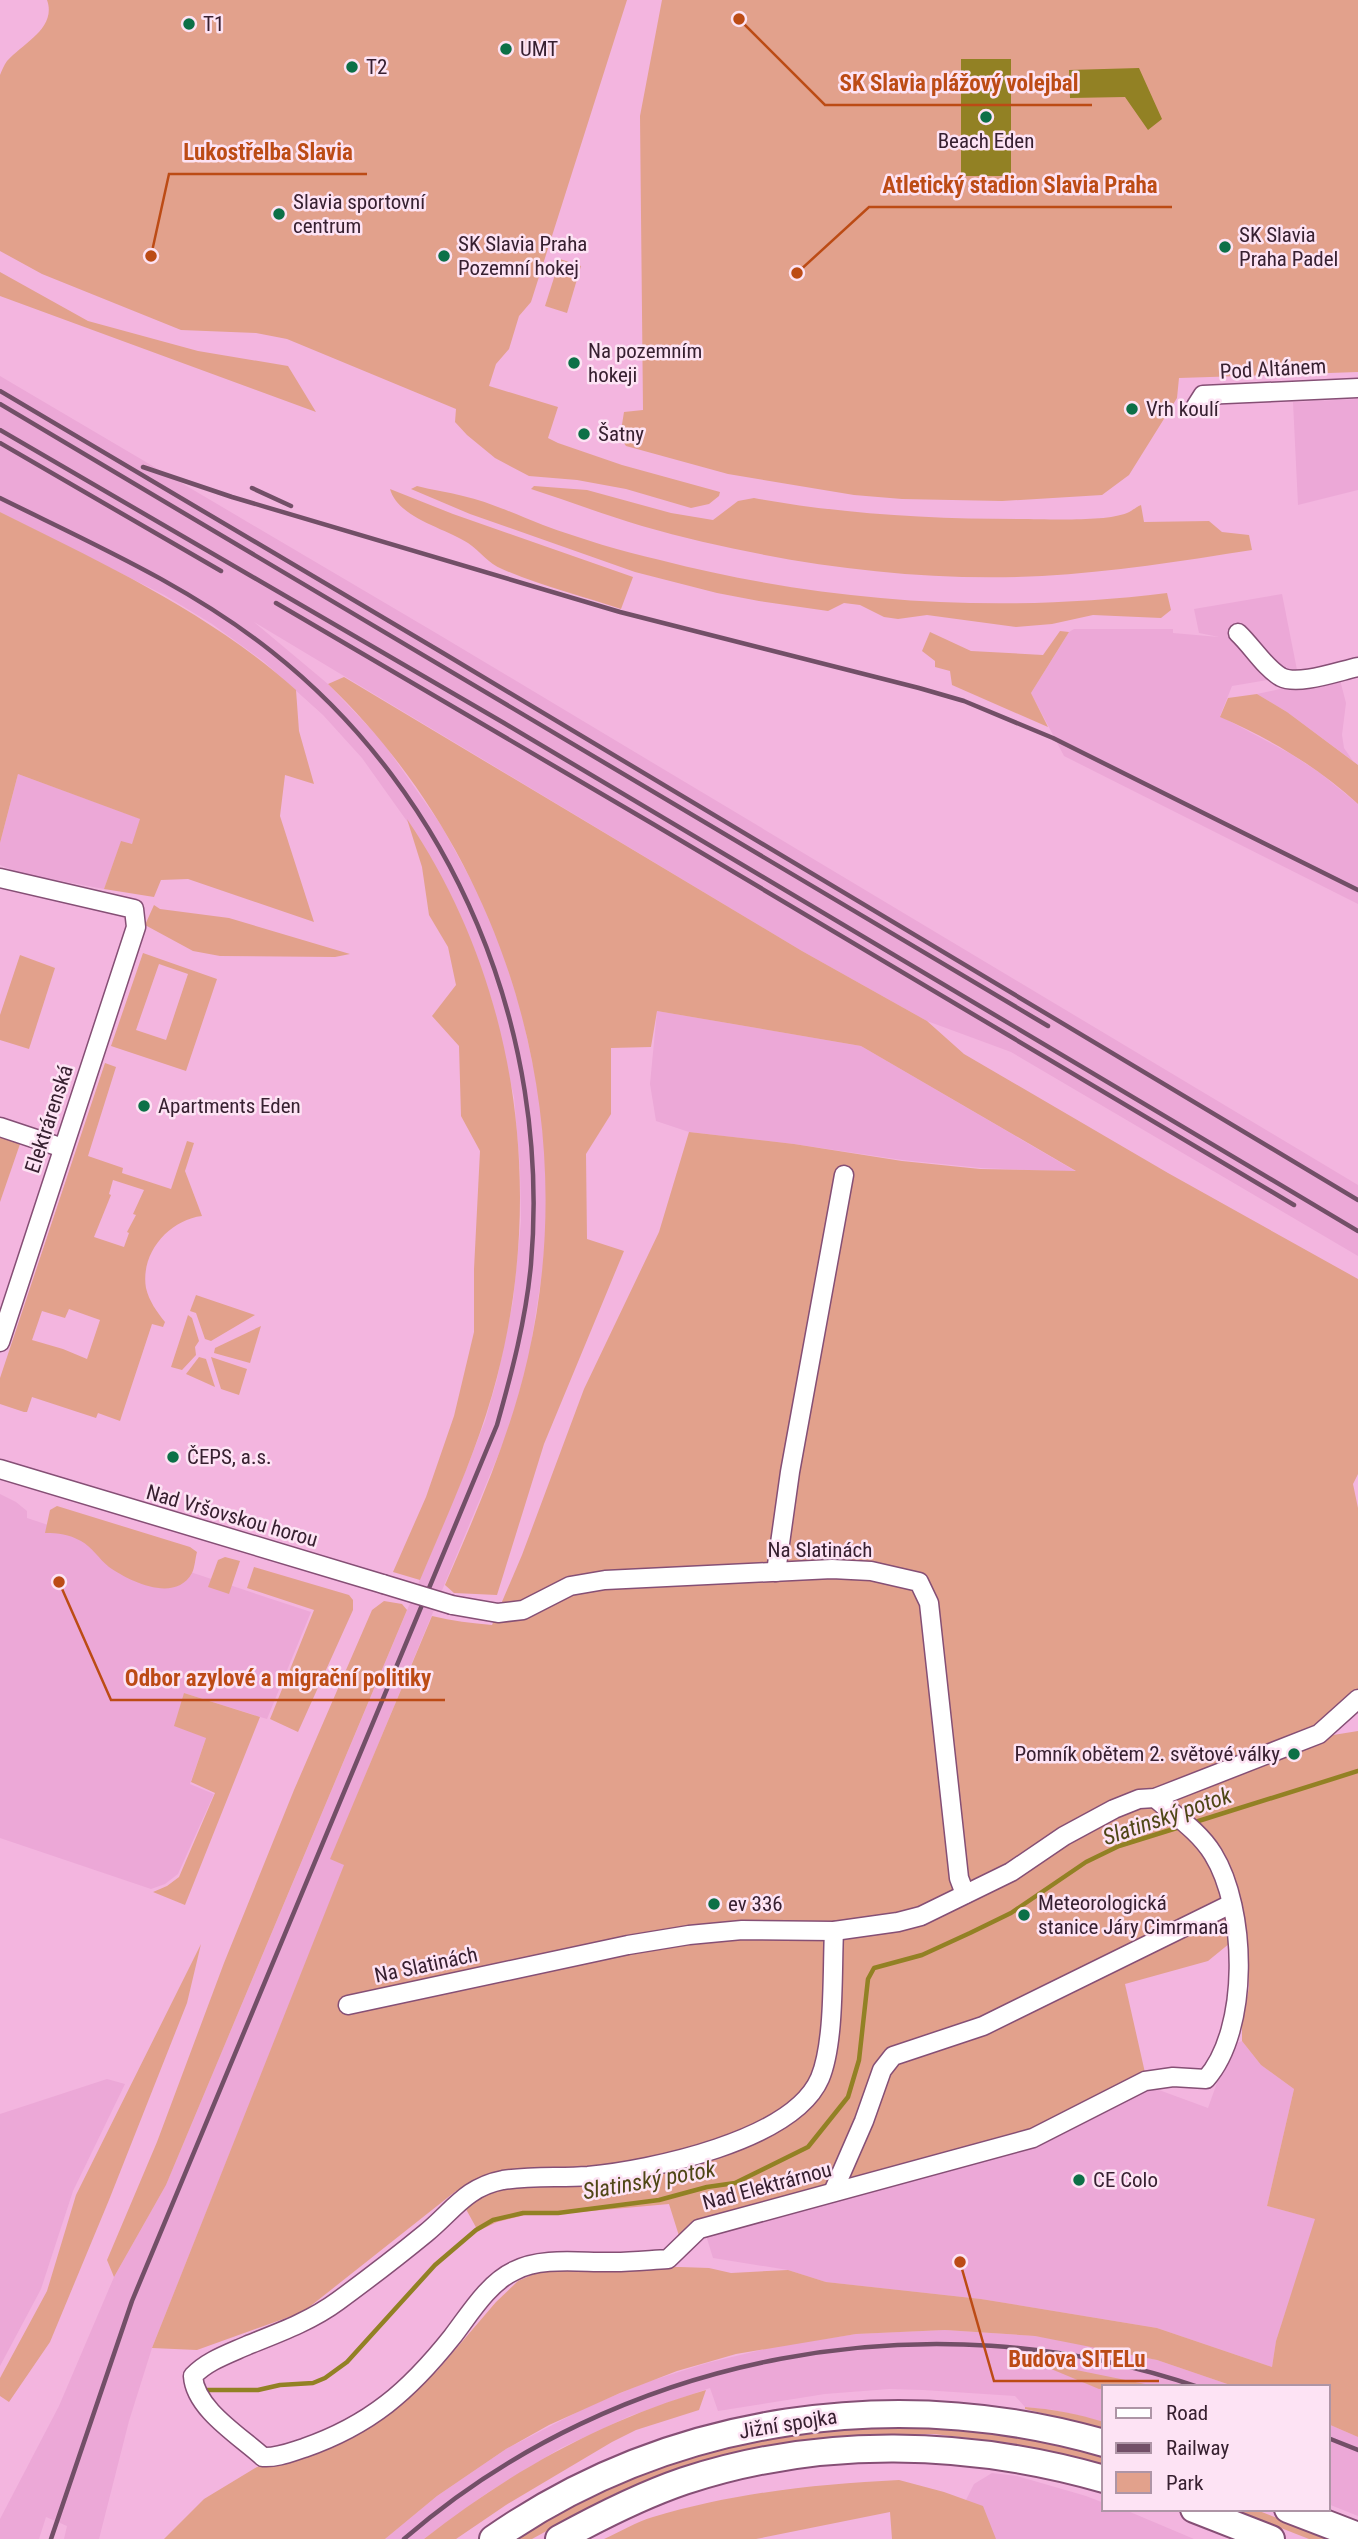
<svg xmlns="http://www.w3.org/2000/svg" width="1358" height="2539" font-family="'Roboto Condensed',sans-serif">
  <style>
    .built { fill: #eca8d7 }
    .green { fill: #e2a18c; fill-rule: evenodd }
    .water { fill: #928124 }
    .lines { fill: none; stroke-linecap: round; stroke-linejoin: round }
    .stream { stroke: #928124; stroke-width: 4.5 }
    .minor-casing { stroke: #854f75; stroke-width: 21 }
    .highway-casing { stroke: #854f75; stroke-width: 30 }
    .minor { stroke: #fff; stroke-width: 18 }
    .highway { stroke: #fff; stroke-width: 26 }
    .rail { stroke: #724f67; stroke-width: 4.5 }
    .minor-bridge-casing { stroke: #854f75; stroke-width: 21; stroke-linecap: butt }
    .minor-bridge { stroke: #fff; stroke-width: 18 }
    .poi-dot { fill: #0c7047; stroke: #fde3f4; stroke-width: 2.5 }
    .labels { text-anchor: middle; stroke-width: 5; stroke-linejoin: round; paint-order: stroke }
    .poi-label { font-size: 21px; fill: #372030; stroke: #fde3f4; text-anchor: start }
    .street-label { font-size: 21px; fill: #372030; stroke: #fde3f4 }
    .water-label { font-size: 23px; font-style: italic; fill: #4f4616; stroke: #fde3f4 }
    .leader { fill: none; stroke: #bc4b15; stroke-width: 2.5 }
    .callout-dot { fill: #bc4b15; stroke: #fde3f4; stroke-width: 2.5 }
    .callout-label { font-size: 23px; text-anchor: middle; font-weight: bold; fill: #bc4b15; stroke: #fde3f4; stroke-width: 5; stroke-linejoin: round; paint-order: stroke }
  </style>
  <rect width="100%" height="100%" fill="#f3b5df"/>
  <!-- built -->
  <g class="built">
    <path d="M0,376l436,257 922,552v71l-347,-204 -84,-31 -125,-70 -548,-329 74,62 54,57 59,84 42,77 16,40 22,68 18,83 7,73v56l-3,45 -14,90 -20,72 -178,429 14,6 -193,484 -23,73 -30,118h-35l3,-13 -21,-9 -7,22h-39v-20l59,-113 55,-129 52,-92 302,-720 17,-44 12,-42 16,-78 8,-80 -1,-53 -6,-71 -23,-99 -32,-86 -40,-74 -57,-80 -39,-43 -60,-54 -51,-37 -46,-28 -166,-84z"/>
    <path d="M1358,399v91l-60,15 -5,-103z"/>
    <path d="M1282,594l16,81 -66,11 -12,30 71,38 29,19 38,31v100l-294,-148 -33,-63 38,-61 5,-3h99v4l46,4 -20,-4 -5,-24z"/>
    <path d="M1339,676l7,27 -4,32 2,13 9,13 -66,-49 -30,-18z"/>
    <path d="M18,774l123,45 -9,26 -11,-3 -17,47 -85,-16 -19,-8v-22z"/>
    <path d="M657,1011l204,35 216,126 -96,-4 -79,-8 -108,-16 -105,-12 -33,-11 -6,-37z"/>
    <path d="M0,1494l16,8 11,9v7l284,94 -44,107 -83,-26 22,45 -16,46 24,10 -36,80 -13,10 -14,5 -151,-51z"/>
    <path d="M1242,2041l19,24 33,24 -27,117 49,13 -40,122 -4,26 -115,-39 -176,-29 -155,-17 -38,-12 -75,-12 -8,-26 443,-146 60,22 22,-62z"/>
    <path d="M107,2079l18,5 -52,107 -32,98 -41,77v-252z"/>
    <path d="M945,2330l90,6 45,7 77,17 79,27h-132v35l-50,-12 -29,-3 -10,-11 -92,-6 -34,-1 -64,5 -107,17 -8,-23 -80,28 -69,32 -74,45 -63,46h-39l52,-43 69,-47 81,-42 60,-25 60,-19 70,-17 79,-12z"/>
    <path d="M1328,2424l30,13v79l-30,-12z"/>
    <path d="M992,2473l25,3 69,20 18,7v6h19l71,30h-198l-30,-39 8,-16z"/>
  </g>
  <!-- green -->
  <g class="green">
    <path d="M47,0h580l-96,302 -12,14 -10,33 -13,15 -7,22 69,21 -10,31 10,5 64,22 98,27 -1,4 -10,8 -18,4 -65,-19 -49,-9 -48,-4 -34,-18 -28,-23 -12,-13 1,-13 -169,-70 -31,-6 -75,-3 -139,-56 -42,-23v-176c2,-5 4,-10 7,-14 16,-18 50,-33 40,-61z"/>
    <path d="M662,0h696v372l-179,6 -2,20 -48,77 -27,20 -100,6 -100,-2 -48,-4 -126,-21 -102,-28 -6,-9 4,-25 19,-2 -3,-294z"/>
    <path d="M560,259l21,7 -14,47 -22,-7z"/>
    <path d="M0,272l88,49 110,30 90,15 28,46 -316,-116z"/>
    <path d="M417,486c15,4 31,6 46,10 27,6 54,19 80,29 38,14 78,26 117,35 167,43 337,54 507,33l4,17 -10,8 -68,-3 -41,9 -36,3 -89,-12 -29,4 -14,-2 -24,-12 -16,-2 -16,8 -69,-10 -42,-8 -82,-21 -165,-58 -59,-25z"/>
    <path d="M534,486l53,4 84,23 42,7 25,-19 16,-3c88,16 177,21 266,21 26,0 85,3 107,-6 5,-2 9,-6 14,-8l3,17 65,-1 13,11 27,3 3,15c-70,11 -140,22 -210,26 -132,7 -273,-14 -400,-50 -37,-11 -74,-25 -111,-37z"/>
    <path d="M390,489l63,25 180,63 -12,32c-39,-13 -81,-23 -119,-40 -13,-5 -22,-18 -34,-26 -23,-15 -70,-25 -78,-54z"/>
    <path d="M0,512c104,52 209,100 296,178l3,41 15,53 -29,-9 -5,41 34,106 -126,-43 -27,1 -7,17 -50,-8 17,-48 11,3 8,-25 -122,-45 -18,69z"/>
    <path d="M1060,631l9,1 -38,61 17,34 -96,-42 -2,-14 -15,-4v-6l-13,-10 8,-19 41,19 72,4z"/>
    <path d="M344,677l458,274 125,70 37,33 204,119 190,106v195l-5,10 5,24v182l-34,32 3,14 31,-5v706l-30,-13v-37h-92l-79,-27 -122,-24 -90,-6 -89,4 -120,20 -59,17 -57,22 -71,32 -43,24 -69,47 -52,43h-221l40,-40 53,-32 47,-14 84,-39 49,-43 59,-69 22,-21 32,-14h130l29,1 22,5 57,-3 38,12 155,17 176,29 115,39 4,-26 39,-122 -48,-13 27,-117 -33,-24 -19,-24v-17l7,-37 -3,-57 -38,31 -83,23 23,102 -114,57 -354,96 -11,-35 -111,10h-29l-32,8 -19,9 -22,-40 -153,121 -106,38 -45,-2 192,-483 -14,-6 102,-243c20,5 40,7 60,9l30,-70 62,-166 75,-157 30,-100 105,12 108,17 78,8 96,2 -215,-125 -204,-35 -6,36 -40,1v66l-25,40 1,85 37,12 -80,193 -47,151 -43,-2 -9,-8c32,-75 65,-148 83,-228 55,-241 -21,-501 -200,-673z"/>
    <path d="M1257,694l30,18 71,53v39c-40,-37 -89,-66 -138,-87l8,-19z"/>
    <path d="M407,819c110,162 139,370 90,558 -18,70 -49,136 -77,203l-27,-8 33,-75 28,-81 20,-84v-63l6,-118 -19,-35 -2,-70 -27,-30 24,-31 -8,-38 -19,-32 -7,-48z"/>
    <path d="M154,905l6,4 69,9 121,36 -15,3 -115,-1 -27,-5 -48,-26z"/>
    <path d="M143,953l74,26 -31,92 -75,-25zM159,964l29,10 -22,66 -30,-10z"/>
    <path d="M20,955l35,13 -26,81 -29,-9v-25z"/>
    <path d="M105,1063l11,4 -28,89 35,12 -1,5 49,16 16,-48 7,2 -9,28 17,45c-33,4 -62,37 -56,72 3,13 11,24 19,34l-2,5 -11,-3 -32,97 -22,-8 -2,5 -64,-21 -5,15h-3l-24,-8v-26zM113,1180l31,10 -11,24 3,1 -9,17 2,1 -5,14 -30,-10 17,-42 -2,-1zM69,1309l31,11 -13,39 -24,-10 -31,-9 10,-29 23,7z"/>
    <path d="M0,1137l20,7 -20,58z"/>
    <path d="M196,1295l59,20 -44,26 -6,-2 -9,-26 -6,-2z"/>
    <path d="M188,1315l4,3 7,23 -4,6 1,8 -14,15 -11,-3z"/>
    <path d="M261,1326l-11,37 -36,-10 1,-5z"/>
    <path d="M199,1357l7,2 9,28 -29,-13z"/>
    <path d="M211,1357l36,12 -8,26 -18,-6z"/>
    <path d="M57,1506l133,41 7,5c-2,7 -2,15 -5,21 -17,31 -63,8 -83,-6 -10,-8 -17,-20 -28,-26 -13,-7 -22,-8 -36,-8l5,-23z"/>
    <path d="M225,1557l15,4 -11,33 -21,-7 10,-27z"/>
    <path d="M254,1567l95,28 4,5v10l-55,122 -28,-13 44,-109 -67,-22z"/>
    <path d="M384,1601l18,3 5,6 -241,575 -52,92 -7,-17 50,-118 67,-179 70,-173 78,-180z"/>
    <path d="M184,1693l76,24 -75,188 -32,-13 14,-6 12,-9 36,-84 -24,-11 15,-44 -32,-12z"/>
    <path d="M201,1944l-14,59 -78,197 -59,142 -41,60 -9,-6v-18l47,-87 29,-96z"/>
    <path d="M1032,2361l118,24 -17,-1 -34,5z"/>
    <path d="M706,2390l-7,20 -63,20 -24,12 -106,63 -50,34h-32c85,-67 179,-119 282,-149z"/>
    <path d="M1025,2407c27,2 53,7 79,15v6l-79,-19z"/>
    <path d="M862,2427h68l107,13 67,16v8l-93,-21 -77,-9 -72,1 -73,8 -75,14 -50,16 -52,22 -80,44h-16c56,-35 119,-69 183,-85 54,-14 109,-21 163,-27z"/>
    <path d="M899,2480l45,12 39,14 13,33h-104l-2,-27 -134,27h-152c16,-7 32,-17 49,-22 80,-24 163,-33 246,-37z"/>
    <path d="M1232,2509h22l76,30h-21z"/>
  </g>
  <!-- water -->
  <g class="water">
    <rect x="961" y="59" width="50" height="117"/>
    <path d="M1139,68l23,51 -14,11 -23,-33 -55,1 -1,-28z"/>
  </g>
  <g class="lines">
    <!-- stream -->
    <g class="stream">
      <path d="M1192,1823l166,-52"/>
      <path d="M207,2390h51l22,-5 33,-2 12,-5 22,-16 88,-97 41,-35 17,-10 30,-7h35l101,-13 48,-13 28,-4 73,-36 40,-50 11,-37 9,-81 6,-11 48,-13 48,-22 41,-20 75,-51 33,-16 61,-19"/>
    </g>
    <!-- minor casing -->
    <g class="minor-casing">
      <g id="minor">
        <path d="M1196,406l7,-11 155,-7"/>
        <path d="M1238,633c14,13 27,35 43,44 17,9 58,-6 77,-10"/>
        <path d="M0,878l134,31 2,18 -136,415"/>
        <path d="M0,1127l63,21"/>
        <path d="M0,1469l383,115"/>
        <path d="M776,1572l14,-100 54,-297"/>
        <path d="M452,1605l46,8 25,-3 47,-24 35,-6 227,-11 39,2 48,11 10,21 30,275 6,16"/>
        <path d="M834,1931c-2,40 1,111 -14,147 -27,63 -170,92 -232,98 -27,2 -57,0 -85,4 -37,7 -50,31 -77,53 -28,23 -58,46 -88,68 -27,20 -60,32 -90,44 -20,9 -41,16 -55,31 2,33 47,60 70,81 14,1 28,-5 41,-9 66,-23 105,-57 148,-111 17,-22 36,-54 62,-66 28,-15 69,-8 100,-9 18,0 36,-2 54,-3l31,-30 334,-91 112,-57 28,-4 33,2c44,-50 41,-170 7,-225 -14,-23 -39,-39 -58,-56"/>
        <path d="M348,2005l280,-60 61,-10 53,-5 92,1 64,-9 23,-6 90,-44 53,-36 50,-27 25,-10 16,-1 164,-64 39,-35"/>
        <path d="M833,2192l31,-71 18,-51 11,-14 90,-30 248,-122"/>
      </g>
    </g>
    <!-- highway casing -->
    <g class="highway-casing">
      <g id="highway">
        <path d="M1194,2509l77,30"/>
        <path d="M1288,2509l70,27"/>
        <path d="M493,2539c178,-124 404,-155 611,-96"/>
        <path d="M559,2539c40,-22 81,-43 125,-58 136,-45 284,-41 420,-2"/>
      </g>
    </g>
    <!-- minor -->
    <use href="#minor" class="minor"/>
    <!-- highway -->
    <use href="#highway" class="highway"/>
    <!-- rail -->
    <g class="rail">
      <path d="M0,391l443,262 915,547"/>
      <path d="M0,404l1048,622"/>
      <path d="M0,430l504,293 854,508"/>
      <path d="M0,443l221,128"/>
      <path d="M143,467l89,30 388,115 299,76 45,13 89,37 305,152"/>
      <path d="M252,488l39,18"/>
      <path d="M0,498c93,46 189,88 271,153 184,145 280,381 260,613 -5,55 -19,108 -34,161l-365,876 -81,238"/>
      <path d="M276,603l377,221 641,381"/>
      <path d="M1328,2438l30,12"/>
      <path d="M404,2539c214,-186 526,-244 794,-152"/>
    </g>
    <!-- minor-bridge casing -->
    <g class="minor-bridge-casing">
      <path id="minor-bridge" d="M383,1584l69,21"/>
    </g>
    <!-- minor-bridge -->
    <use href="#minor-bridge" class="minor-bridge"/>
  </g>
  <!-- markers -->
  <g class="poi-dot">
    <circle cx="189" cy="24" r="7"/>
    <circle cx="506" cy="49" r="7"/>
    <circle cx="352" cy="67" r="7"/>
    <circle cx="986" cy="117" r="7"/>
    <circle cx="279" cy="214" r="7"/>
    <circle cx="1225" cy="247" r="7"/>
    <circle cx="444" cy="256" r="7"/>
    <circle cx="574" cy="363" r="7"/>
    <circle cx="1132" cy="409" r="7"/>
    <circle cx="584" cy="434" r="7"/>
    <circle cx="144" cy="1106" r="7"/>
    <circle cx="173" cy="1457" r="7"/>
    <circle cx="1294" cy="1754" r="7"/>
    <circle cx="714" cy="1904" r="7"/>
    <circle cx="1024" cy="1915" r="7"/>
    <circle cx="1079" cy="2180" r="7"/>
  </g>
  <g class="labels">
    <!-- poi labels -->
    <g class="poi-label">
      <text x="203" y="31">T1</text>
      <text x="520" y="56">UMT</text>
      <text x="366" y="74">T2</text>
      <text x="986" y="148" text-anchor="middle">Beach Eden</text>
      <text x="293" y="209">Slavia sportovní<tspan x="293" dy="24">centrum</tspan></text>
      <text x="1239" y="242">SK Slavia<tspan x="1239" dy="24">Praha Padel</tspan></text>
      <text x="458" y="251">SK Slavia Praha<tspan x="458" dy="24">Pozemní hokej</tspan></text>
      <text x="588" y="358">Na pozemním<tspan x="588" dy="24">hokeji</tspan></text>
      <text x="1146" y="416">Vrh koulí</text>
      <text x="598" y="441">Šatny</text>
      <text x="158" y="1113">Apartments Eden</text>
      <text x="187" y="1464">ČEPS, a.s.</text>
      <text x="1280" y="1761" text-anchor="end">Pomník obětem 2. světové války</text>
      <text x="1038" y="1910">Meteorologická<tspan x="1038" dy="24">stanice Járy Cimrmana</tspan></text>
      <text x="728" y="1911">ev 336</text>
      <text x="1093" y="2187">CE Colo</text>
    </g>
    <!-- street labels -->
    <g class="street-label">
      <text transform="translate(1273 369) rotate(-3)" y="7">Pod Altánem</text>
      <text transform="translate(49 1119) rotate(-72)" y="7">Elektrárenská</text>
      <text transform="translate(232 1516) rotate(16)" y="7">Nad Vršovskou horou</text>
      <text x="820" y="1557">Na Slatinách</text>
      <text transform="translate(426 1965) rotate(-12)" y="7">Na Slatinách</text>
      <text transform="translate(767 2186) rotate(-15)" y="7">Nad Elektrárnou</text>
      <text transform="translate(788 2424) rotate(-9)" y="7">Jižní spojka</text>
    </g>
    <!-- water labels -->
    <g class="water-label">
      <text transform="translate(1167 1816) rotate(-19)" y="8">Slatinský potok</text>
      <text transform="translate(649 2180) rotate(-10)" y="8">Slatinský potok</text>
    </g>
  </g>
  <!-- callouts -->
  <path class="leader" d="M739 19L825 105H1092M151 256L169 174H367M797 273L869 207H1172M59 1582L111 1700H445M960 2262L994 2381H1159"/>
  <g class="callout-dot">
    <circle cx="739" cy="19" r="7"/>
    <circle cx="151" cy="256" r="7"/>
    <circle cx="797" cy="273" r="7"/>
    <circle cx="59" cy="1582" r="7"/>
    <circle cx="960" cy="2262" r="7"/>
  </g>
  <g class="callout-label">
    <text x="959" y="91">SK Slavia plážový volejbal</text>
    <text x="268" y="160">Lukostřelba Slavia</text>
    <text x="1020" y="193">Atletický stadion Slavia Praha</text>
    <text x="278" y="1686">Odbor azylové a migrační politiky</text>
    <text x="1077" y="2367">Budova SITELu</text>
  </g>
  <!-- legend -->
  <rect x="1102" y="2385" width="228" height="126" fill="#fde3f4" stroke="#ae95a6" stroke-width="2"/>
  <rect x="1116" y="2408" width="35" height="10" fill="#ffffff" stroke="#ae95a6" stroke-width="2"/>
  <text x="1166" y="2420" font-size="21" fill="#372030">Road</text>
  <rect x="1116" y="2443" width="35" height="10" fill="#724f67" stroke="#ae95a6" stroke-width="2"/>
  <text x="1166" y="2455" font-size="21" fill="#372030">Railway</text>
  <rect x="1116" y="2472" width="35" height="21" fill="#e2a18c" stroke="#ae95a6" stroke-width="2"/>
  <text x="1166" y="2490" font-size="21" fill="#372030">Park</text>
</svg>
